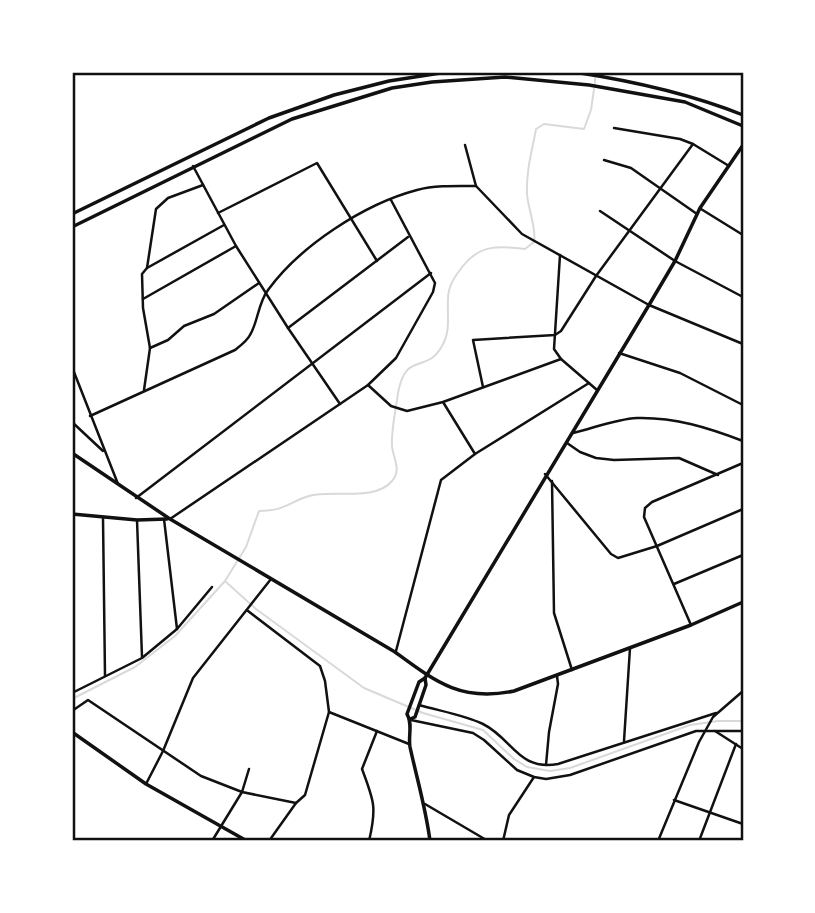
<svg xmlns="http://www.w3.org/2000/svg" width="815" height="913" font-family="'Noto Serif',serif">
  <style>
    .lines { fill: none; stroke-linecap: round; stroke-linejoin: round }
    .stream { stroke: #d9d9d9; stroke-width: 2 }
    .minor { stroke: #111; stroke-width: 2.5 }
    .tertiary { stroke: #111; stroke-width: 3.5 }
    .secondary { stroke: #111; stroke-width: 3.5 }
    .neatline { fill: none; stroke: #111; stroke-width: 2.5 }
  </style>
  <rect width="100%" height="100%" fill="#fff"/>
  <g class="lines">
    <!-- stream -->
    <g class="stream">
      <path d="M595,83v-5"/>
      <path d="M226,582l30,27 108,79 59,25 60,17 31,29 13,8 23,4 20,-3 120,-43 28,-4h25"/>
      <path d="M72,699l63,-32 40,-31 50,-55 21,-34 13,-36c26,0 30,-9 50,-15 22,-7 66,6 83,-15 10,-11 1,-23 0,-35 -1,-16 4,-37 6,-53 8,-43 28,-18 44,-47 9,-15 5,-30 6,-47 0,-13 7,-23 15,-33 17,-22 37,-20 62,-17l9,-7c3,-11 -6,-34 -7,-48 -1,-23 5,-43 9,-65l8,-5 40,5 7,-19 3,-21"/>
    </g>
    <!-- minor -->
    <g class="minor">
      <path d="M614,128l66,11 13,5 36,22"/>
      <path d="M465,145l11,41 46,48 127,71 94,39"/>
      <path d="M604,160l27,8 66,46"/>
      <path d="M193,166l43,80 52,82 52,76"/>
      <path d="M701,209l42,26"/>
      <path d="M600,211l75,50 68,36"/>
      <path d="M218,213l99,-50 60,98"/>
      <path d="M560,255l-6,94 7,10 36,31"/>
      <path d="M147,268l9,-59 12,-11 35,-13"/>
      <path d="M143,299l93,-53"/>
      <path d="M288,328l120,-91"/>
      <path d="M150,348l18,-8 16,-14 30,-12 45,-31"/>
      <path d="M619,353l61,20 63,32"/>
      <path d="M72,367l46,117"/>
      <path d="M368,385l23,21 16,5 36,-9 118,-43"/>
      <path d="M483,387l-10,-47 82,-5 6,-4 35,-55 97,-132"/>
      <path d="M144,390l6,-42 -7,-40 -1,-34 5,-6 77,-43"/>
      <path d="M443,402l32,52"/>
      <path d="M90,416l145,-66c5,-4 12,-9 15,-15 8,-13 8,-32 18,-45 32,-44 96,-86 149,-100 19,-5 40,-4 59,-4"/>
      <path d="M72,422l31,29"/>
      <path d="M573,433c21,-5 43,-14 64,-15 38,-1 72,10 106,23"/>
      <path d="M567,443l13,9 16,6 18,2 65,-2 39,17"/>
      <path d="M545,474l66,80 7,4 39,-12 86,-37"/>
      <path d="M552,481l2,132 18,57"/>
      <path d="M136,498l295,-225"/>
      <path d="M103,518l2,158"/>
      <path d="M164,519l13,110"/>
      <path d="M170,519l198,-134 28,-27 37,-66 2,-9 -44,-83"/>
      <path d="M137,520l5,137"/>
      <path d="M72,524v-9"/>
      <path d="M674,584l69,-29"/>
      <path d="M248,611l72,55 5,15 4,31"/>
      <path d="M691,625l-47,-108 1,-9 7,-6 91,-39"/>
      <path d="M396,651l45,-171 34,-26 114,-71"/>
      <path d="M72,693l70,-35 35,-29 35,-42"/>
      <path d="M419,705c21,6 45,10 64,19 30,15 35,47 75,40l158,-51"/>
      <path d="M72,711l16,-11 113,76 41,16 54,11 9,-8 24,-83 80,32"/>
      <path d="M411,720l62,13 11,7 33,30 17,7 12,2 24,-4 126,-44h47"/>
      <path d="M715,731l28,18"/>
      <path d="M624,741l6,-93"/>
      <path d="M546,765l3,-33 9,-48 -1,-8"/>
      <path d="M146,784l17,-33 30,-73 78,-99"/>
      <path d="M674,800l69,24"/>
      <path d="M425,804l63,37"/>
      <path d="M212,841l30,-49 7,-23"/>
      <path d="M269,841l27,-38"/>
      <path d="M369,841c8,-34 5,-40 -7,-72l15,-38"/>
      <path d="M503,841l6,-26 25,-38"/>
      <path d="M658,841l41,-99 14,-25 30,-26"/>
      <path d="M699,841l37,-97"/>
    </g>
    <!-- tertiary -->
    <g class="tertiary">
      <path d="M72,453l98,66 225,133c41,30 66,50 119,39l177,-66 52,-23"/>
      <path d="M72,514l65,6 30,-1"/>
      <path d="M410,719l5,-2 11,-32 -1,-7"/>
      <path d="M72,732l74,52 101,57"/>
      <path d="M430,841c-4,-32 -13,-62 -20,-94 -2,-11 3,-23 -3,-33l12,-32 6,-4 224,-373 26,-44 25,-53 43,-63"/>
    </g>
    <!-- secondary -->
    <g class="secondary">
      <path d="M574,72c59,9 114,21 169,43"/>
      <path d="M72,214l197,-96 65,-23 55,-14 58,-9"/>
      <path d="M72,227l220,-108 100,-31 40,-6 73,-5 84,8 96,17 58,24"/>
    </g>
  </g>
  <!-- border -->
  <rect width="815" height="913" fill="none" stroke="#ffffff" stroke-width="147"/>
  <rect x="74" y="74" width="668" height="765" class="neatline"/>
</svg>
